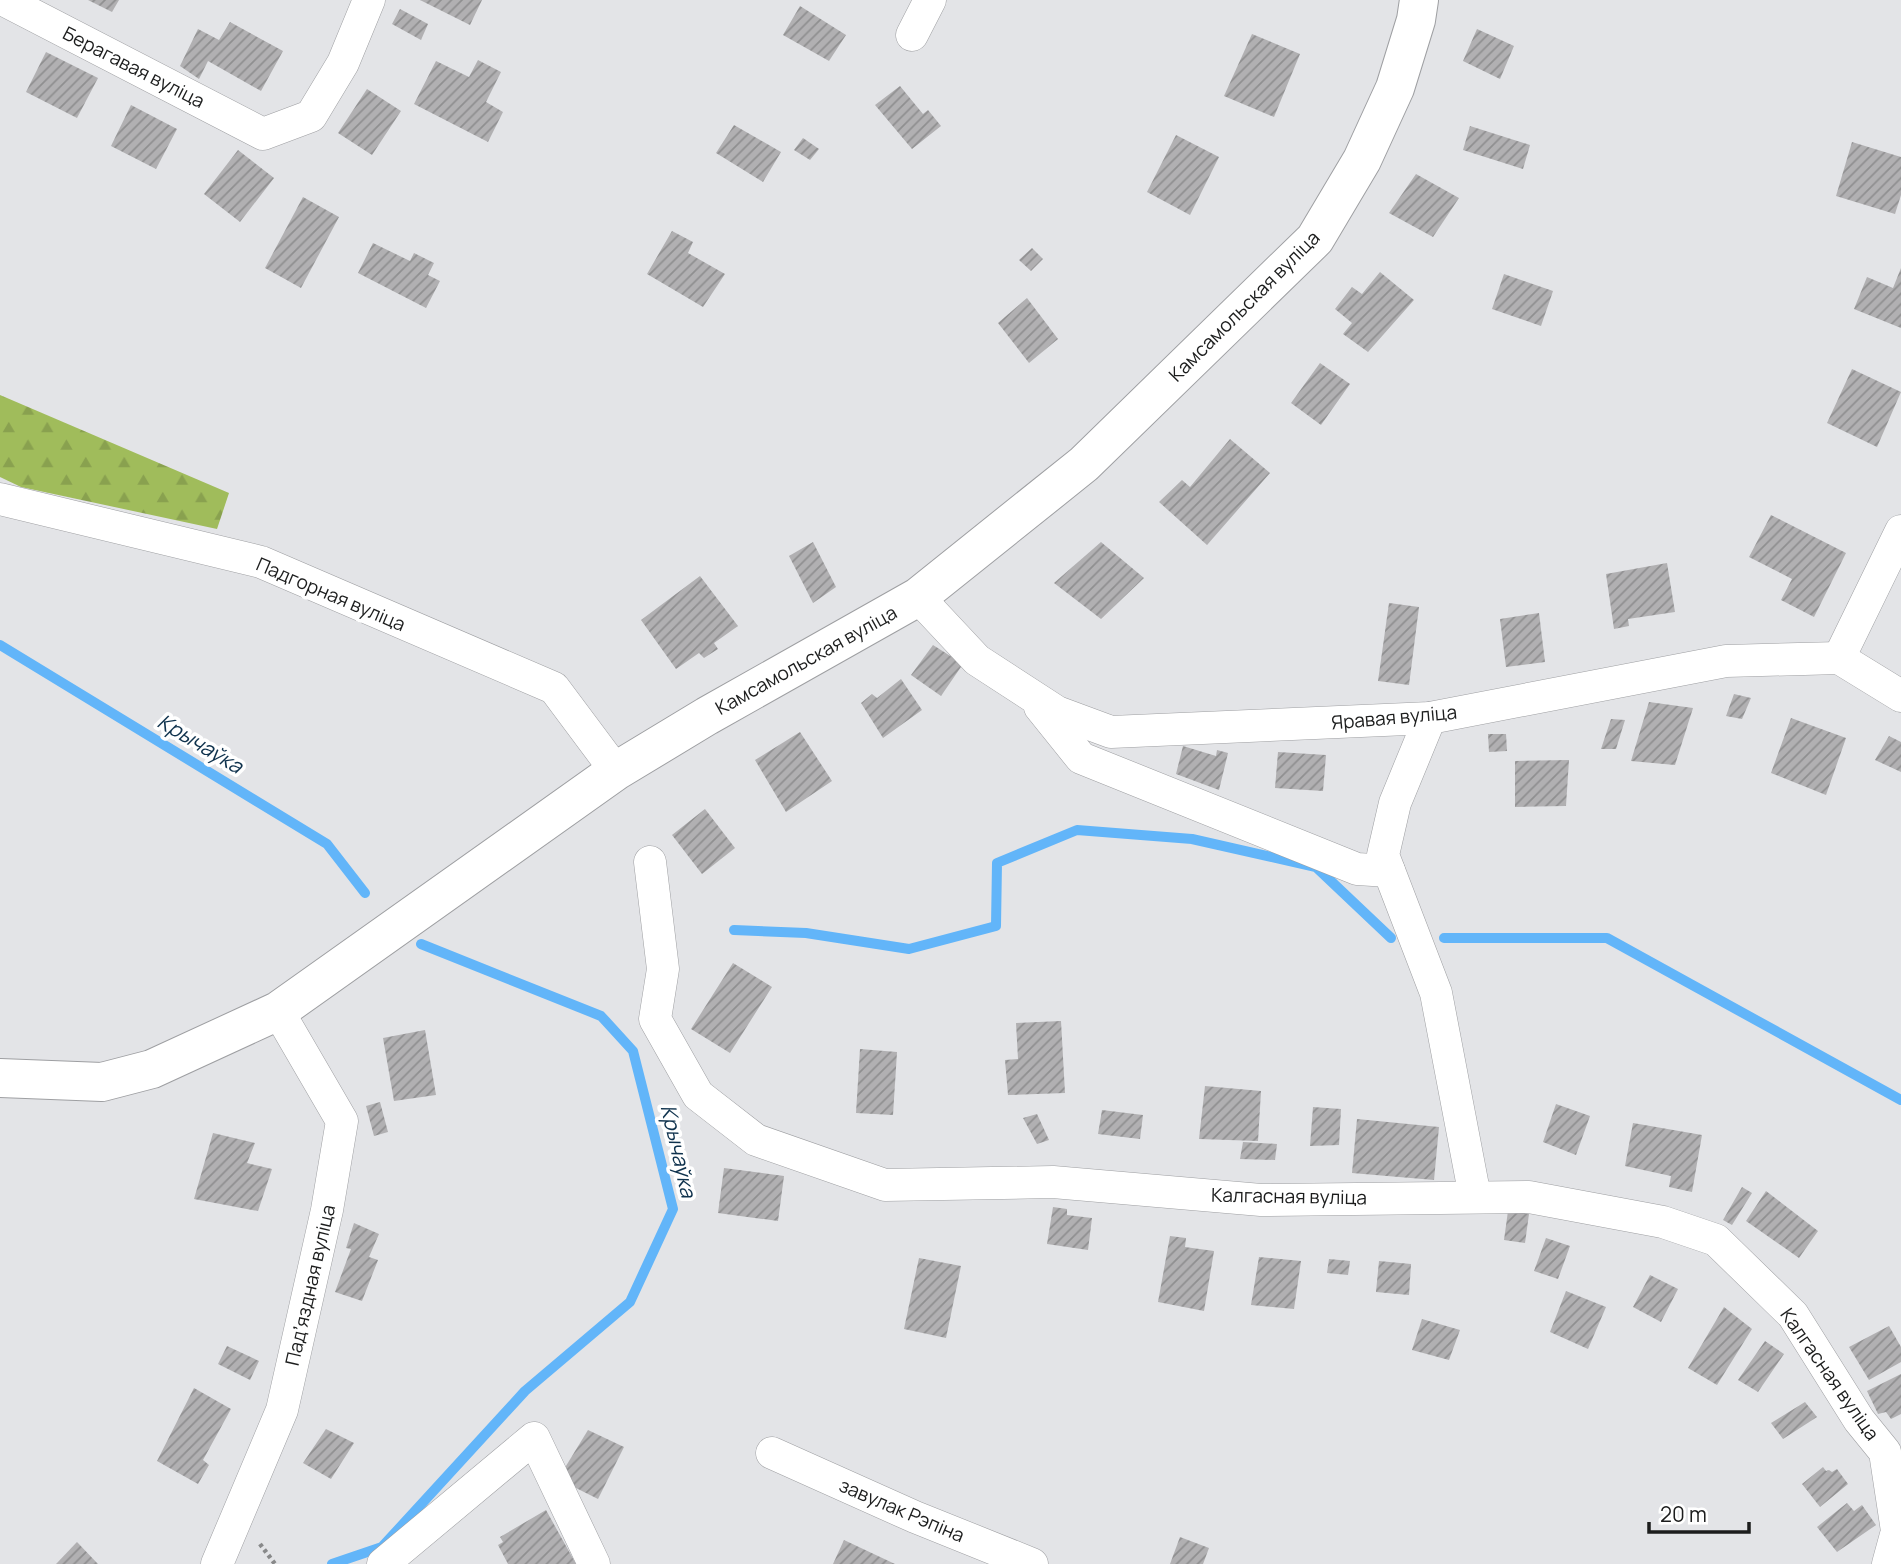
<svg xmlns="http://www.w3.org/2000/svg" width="1901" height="1564" font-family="Manrope,sans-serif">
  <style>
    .forest { fill: url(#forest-firs) }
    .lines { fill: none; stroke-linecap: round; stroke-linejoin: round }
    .stream { stroke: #62b5f9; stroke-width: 10 }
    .building { fill: url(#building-hatch) }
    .street-casing { stroke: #9e9fa2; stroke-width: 33 }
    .secondary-casing { stroke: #9e9fa2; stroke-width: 40 }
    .path { stroke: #88898a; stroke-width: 4.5; stroke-dasharray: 3.5 3.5; stroke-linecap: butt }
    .street { stroke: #fff; stroke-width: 32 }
    .secondary { stroke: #fff; stroke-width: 38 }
    .labels { text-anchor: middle; stroke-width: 7; stroke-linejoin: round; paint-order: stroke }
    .street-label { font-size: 19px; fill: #1c1d1d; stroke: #fff }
    .water-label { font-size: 21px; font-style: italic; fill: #0f324d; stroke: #fff }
  </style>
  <defs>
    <pattern id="forest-firs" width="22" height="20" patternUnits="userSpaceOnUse" patternTransform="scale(1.75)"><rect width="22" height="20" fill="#a0bc5b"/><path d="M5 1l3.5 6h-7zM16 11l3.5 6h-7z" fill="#89a14f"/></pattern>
    <pattern id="building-hatch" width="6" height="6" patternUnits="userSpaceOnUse" patternTransform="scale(1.75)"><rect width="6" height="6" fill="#b1b0b2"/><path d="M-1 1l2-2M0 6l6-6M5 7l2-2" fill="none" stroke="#8f8f90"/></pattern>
  </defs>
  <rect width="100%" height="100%" fill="#e3e4e7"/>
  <!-- forest -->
  <path class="forest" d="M0,395l229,98 -12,36 -196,-42 -21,-10z"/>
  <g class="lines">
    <!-- stream -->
    <g class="stream">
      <path d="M0,645l327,199 38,49"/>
      <path d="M734,930l72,3 103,16 87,-23 1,-63 80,-33 115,9 124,28 75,71"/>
      <path d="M1444,938h163l294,162"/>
      <path d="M332,1564l50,-17 143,-156 105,-89 43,-93 -40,-158 -32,-35 -180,-72"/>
    </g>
  </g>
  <!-- building -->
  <g class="building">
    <path d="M88,0h31l-7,12z"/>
    <path d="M420,0h62l-12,25z"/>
    <path d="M800,6l46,29 -17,26 -46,-26z"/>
    <path d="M400,9l28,15 -7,16 -29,-16z"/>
    <path d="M230,22l53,29 -22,40 -53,-30 -9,18 -19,-13 18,-37 21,11z"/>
    <path d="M1477,29l37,17 -14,33 -37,-18z"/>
    <path d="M1252,34l48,20 -26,63 -50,-21z"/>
    <path d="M46,52l52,26 -21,40 -51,-26z"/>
    <path d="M478,60l23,12 -15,30 17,10 -15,30 -74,-38 22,-43 33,16z"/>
    <path d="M900,86l23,28 5,-4 13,16 -29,23 -37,-44z"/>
    <path d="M367,89l34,22 -29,44 -34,-22z"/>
    <path d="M131,105l46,24 -21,40 -45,-23z"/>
    <path d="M734,125l47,27 -18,30 -47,-29z"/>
    <path d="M1470,126l60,19 -7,24 -60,-19z"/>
    <path d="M1176,135l43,22 -29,58 -43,-23z"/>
    <path d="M803,138l16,11 -9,11 -16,-10z"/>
    <path d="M1852,142l49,15v38l-6,19 -59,-18z"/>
    <path d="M238,150l36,28 -34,44 -36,-28z"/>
    <path d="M1416,174l43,24 -26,39 -44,-24z"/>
    <path d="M303,197l36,20 -38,71 -36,-20z"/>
    <path d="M672,231l21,11 -5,11 37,21 -22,33 -56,-33z"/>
    <path d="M373,243l37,18 4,-8 20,10 -6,12 12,6 -14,27 -68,-35z"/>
    <path d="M1032,248l11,11 -12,12 -12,-11z"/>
    <path d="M1901,268v60l-47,-19 13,-32 26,11z"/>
    <path d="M1380,272l34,28 -46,52 -25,-18 9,-11 -17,-14 17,-22 10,7z"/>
    <path d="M1504,274l49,17 -12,35 -49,-17z"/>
    <path d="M1027,298l31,41 -29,24 -31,-40z"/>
    <path d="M1320,363l30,21 -29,41 -30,-22z"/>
    <path d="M1852,369l49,23 -24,55 -50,-24z"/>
    <path d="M1230,439l40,34 -63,72 -48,-43 23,-22 8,7z"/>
    <path d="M1771,515l75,38 -32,64 -33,-17 11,-21 -43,-22z"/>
    <path d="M813,542l23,45 -23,16 -24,-47z"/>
    <path d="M1101,542l43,36 -43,41 -47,-36z"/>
    <path d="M1667,563l8,49 -47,7 1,7 -15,3 -8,-55z"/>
    <path d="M700,576l38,50 -24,17 4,6 -14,9 -5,-5 -23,16 -35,-49z"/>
    <path d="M1389,603l30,4 -10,78 -31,-4z"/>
    <path d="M1539,613l6,49 -39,5 -6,-48z"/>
    <path d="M933,645l30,19 -22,32 -30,-21z"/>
    <path d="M901,679l21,31 -39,28 -22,-35 11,-9 5,4z"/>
    <path d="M1734,694l17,4 -9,21 -16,-3z"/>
    <path d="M1649,702l44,6 -18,57 -44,-4z"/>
    <path d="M1791,718l55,20 -20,57 -55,-22z"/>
    <path d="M1611,719l14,1 -9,29h-15z"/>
    <path d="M800,732l32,49 -46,31 -31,-52z"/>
    <path d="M1488,734h18l1,17 -18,1z"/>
    <path d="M1889,736l12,6v30l-26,-12z"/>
    <path d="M1183,746l33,10 1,-6 11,3 -9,37 -43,-16z"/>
    <path d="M1278,752l48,3 -3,36 -48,-3z"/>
    <path d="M1569,760l-3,46 -51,1v-46z"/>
    <path d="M705,809l30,39 -33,26 -30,-39z"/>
    <path d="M733,963l39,24 -42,66 -39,-24z"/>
    <path d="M1061,1021l4,72 -57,2 -3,-35 13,-1 -2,-36z"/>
    <path d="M425,1030l11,65 -42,6 -11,-63z"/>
    <path d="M860,1049l37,3 -4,63 -37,-2z"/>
    <path d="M1205,1086l56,5 -3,50 -59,-2z"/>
    <path d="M380,1102l8,30 -14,4 -8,-30z"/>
    <path d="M1556,1104l34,12 -14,39 -33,-13z"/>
    <path d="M1313,1107l28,2 -2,36 -29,1z"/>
    <path d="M1102,1110l41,5 -3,24 -42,-5z"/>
    <path d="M1037,1114l12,26 -12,4 -14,-26z"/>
    <path d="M1357,1119l82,8 -5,53 -82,-7z"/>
    <path d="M1633,1123l69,12 -10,57 -23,-5 2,-11 -46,-10z"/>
    <path d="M213,1133l42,10 -8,20 25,6 -14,42 -64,-12z"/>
    <path d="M1243,1142l34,2 -2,16 -35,-1z"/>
    <path d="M724,1168l60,8 -6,45 -60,-8z"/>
    <path d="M1742,1187l10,6 -20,32 -9,-5z"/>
    <path d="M1766,1191l52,40 -19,27 -53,-37z"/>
    <path d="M1053,1207l14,2v6l25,3 -4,32 -41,-6z"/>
    <path d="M1508,1211l21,3 -4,29 -21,-3z"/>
    <path d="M354,1223l25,11 -10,23 9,3 -16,41 -27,-9 16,-43 -5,-1z"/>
    <path d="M1170,1236l16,2 -1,9 29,4 -10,60 -46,-9z"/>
    <path d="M1546,1238l24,8 -12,33 -24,-8z"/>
    <path d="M1259,1257l42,4 -7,48 -43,-4z"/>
    <path d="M919,1258l42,8 -15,72 -42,-9z"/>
    <path d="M1329,1259l21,2 -2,14 -21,-2z"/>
    <path d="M1379,1261l32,3 -2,31 -33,-3z"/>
    <path d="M1650,1275l28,14 -17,33 -28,-15z"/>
    <path d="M1566,1291l40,16 -18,42 -38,-17z"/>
    <path d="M1724,1307l28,22 -35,56 -29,-17z"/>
    <path d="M1422,1319l38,11 -11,30 -37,-10z"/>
    <path d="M1889,1326l12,21v15l-32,18 -20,-33z"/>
    <path d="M1765,1341l19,13 -26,38 -20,-12z"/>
    <path d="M227,1346l32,15 -9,19 -32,-16z"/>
    <path d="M1901,1374v40l-10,5 -5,-7 -8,2 -11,-23z"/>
    <path d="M194,1388l37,21 -28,51 6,5 -11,19 -41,-23z"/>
    <path d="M1805,1402l12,15 -34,22 -12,-16z"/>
    <path d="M326,1429l28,14 -23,36 -28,-16z"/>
    <path d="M588,1430l36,17 -26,52 -40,-20z"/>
    <path d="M1823,1467l3,4 3,-1 3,2 5,-3 11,15 -28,23 -18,-23z"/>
    <path d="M1847,1503l7,8 8,-6 14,20 -39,27 -20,-25z"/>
    <path d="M546,1510l30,54h-68l-10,-19 5,-3 -3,-5z"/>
    <path d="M1180,1537l29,11 -6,16h-33z"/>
    <path d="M844,1540l51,24h-62z"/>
    <path d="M77,1542l21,22h-42z"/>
  </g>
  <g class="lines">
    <!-- street casing -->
    <g class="street-casing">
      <g id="street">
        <path d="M4,0l259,134 48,-18 32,-53 26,-63"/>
        <path d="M912,35l18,-35"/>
        <path d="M0,499l261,63 293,126 62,83"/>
        <path d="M918,597l59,63 80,52 54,20 319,-14 296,-57 113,-3 62,38"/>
        <path d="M1839,658l62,-127"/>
        <path d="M1040,707l41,51 276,111 32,2"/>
        <path d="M1430,718l-35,85 -12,52 53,138 39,204"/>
        <path d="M650,862l13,107 -8,50 43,76 58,45 129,45 168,-3 208,18 268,-3 134,25 53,18 77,75 66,105 26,32 12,79 -9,33"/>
        <path d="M772,1453l143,64 117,47"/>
        <path d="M217,1564l65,-154 45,-200 15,-89 -64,-110"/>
        <path d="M383,1564l151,-126 60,126"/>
      </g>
    </g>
    <!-- secondary casing -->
    <g class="secondary-casing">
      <path id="secondary" d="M0,1078l102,4 50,-13 126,-58 338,-240 91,-55 211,-119 166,-133 231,-225 47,-79 33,-72 21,-68 3,-20"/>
    </g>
    <!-- path -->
    <path class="path" d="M260,1544l15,20"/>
    <!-- street -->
    <use href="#street" class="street"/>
    <!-- secondary -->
    <use href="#secondary" class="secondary"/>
  </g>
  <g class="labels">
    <!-- street labels -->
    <g class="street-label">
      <text transform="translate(134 67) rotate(27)" y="7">Берагавая вуліца</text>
      <text transform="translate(1244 306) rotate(-45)" y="7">Камсамольская вуліца</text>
      <text transform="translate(331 594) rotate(23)" y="7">Падгорная вуліца</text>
      <text transform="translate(806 660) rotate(-29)" y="7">Камсамольская вуліца</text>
      <text transform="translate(1394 717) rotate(-5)" y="7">Яравая вуліца</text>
      <text transform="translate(1289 1196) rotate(1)" y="7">Калгасная вуліца</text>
      <text transform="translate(310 1285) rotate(-77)" y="7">Падʼяздная вуліца</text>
      <text transform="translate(1830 1374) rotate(55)" y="7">Калгасная вуліца</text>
      <text transform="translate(902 1510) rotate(23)" y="7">завулак Рэпіна</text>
    </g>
    <!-- water labels -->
    <g class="water-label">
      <text transform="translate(200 744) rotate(31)" y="7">Крычаўка</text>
      <text transform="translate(678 1151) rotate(77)" y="7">Крычаўка</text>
    </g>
  </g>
  <!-- scale -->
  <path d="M1649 1522v10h100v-10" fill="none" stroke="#1c1d1d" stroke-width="3.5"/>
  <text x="1660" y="1522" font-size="21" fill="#1c1d1d" stroke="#ffffff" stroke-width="5" paint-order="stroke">20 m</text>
</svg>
